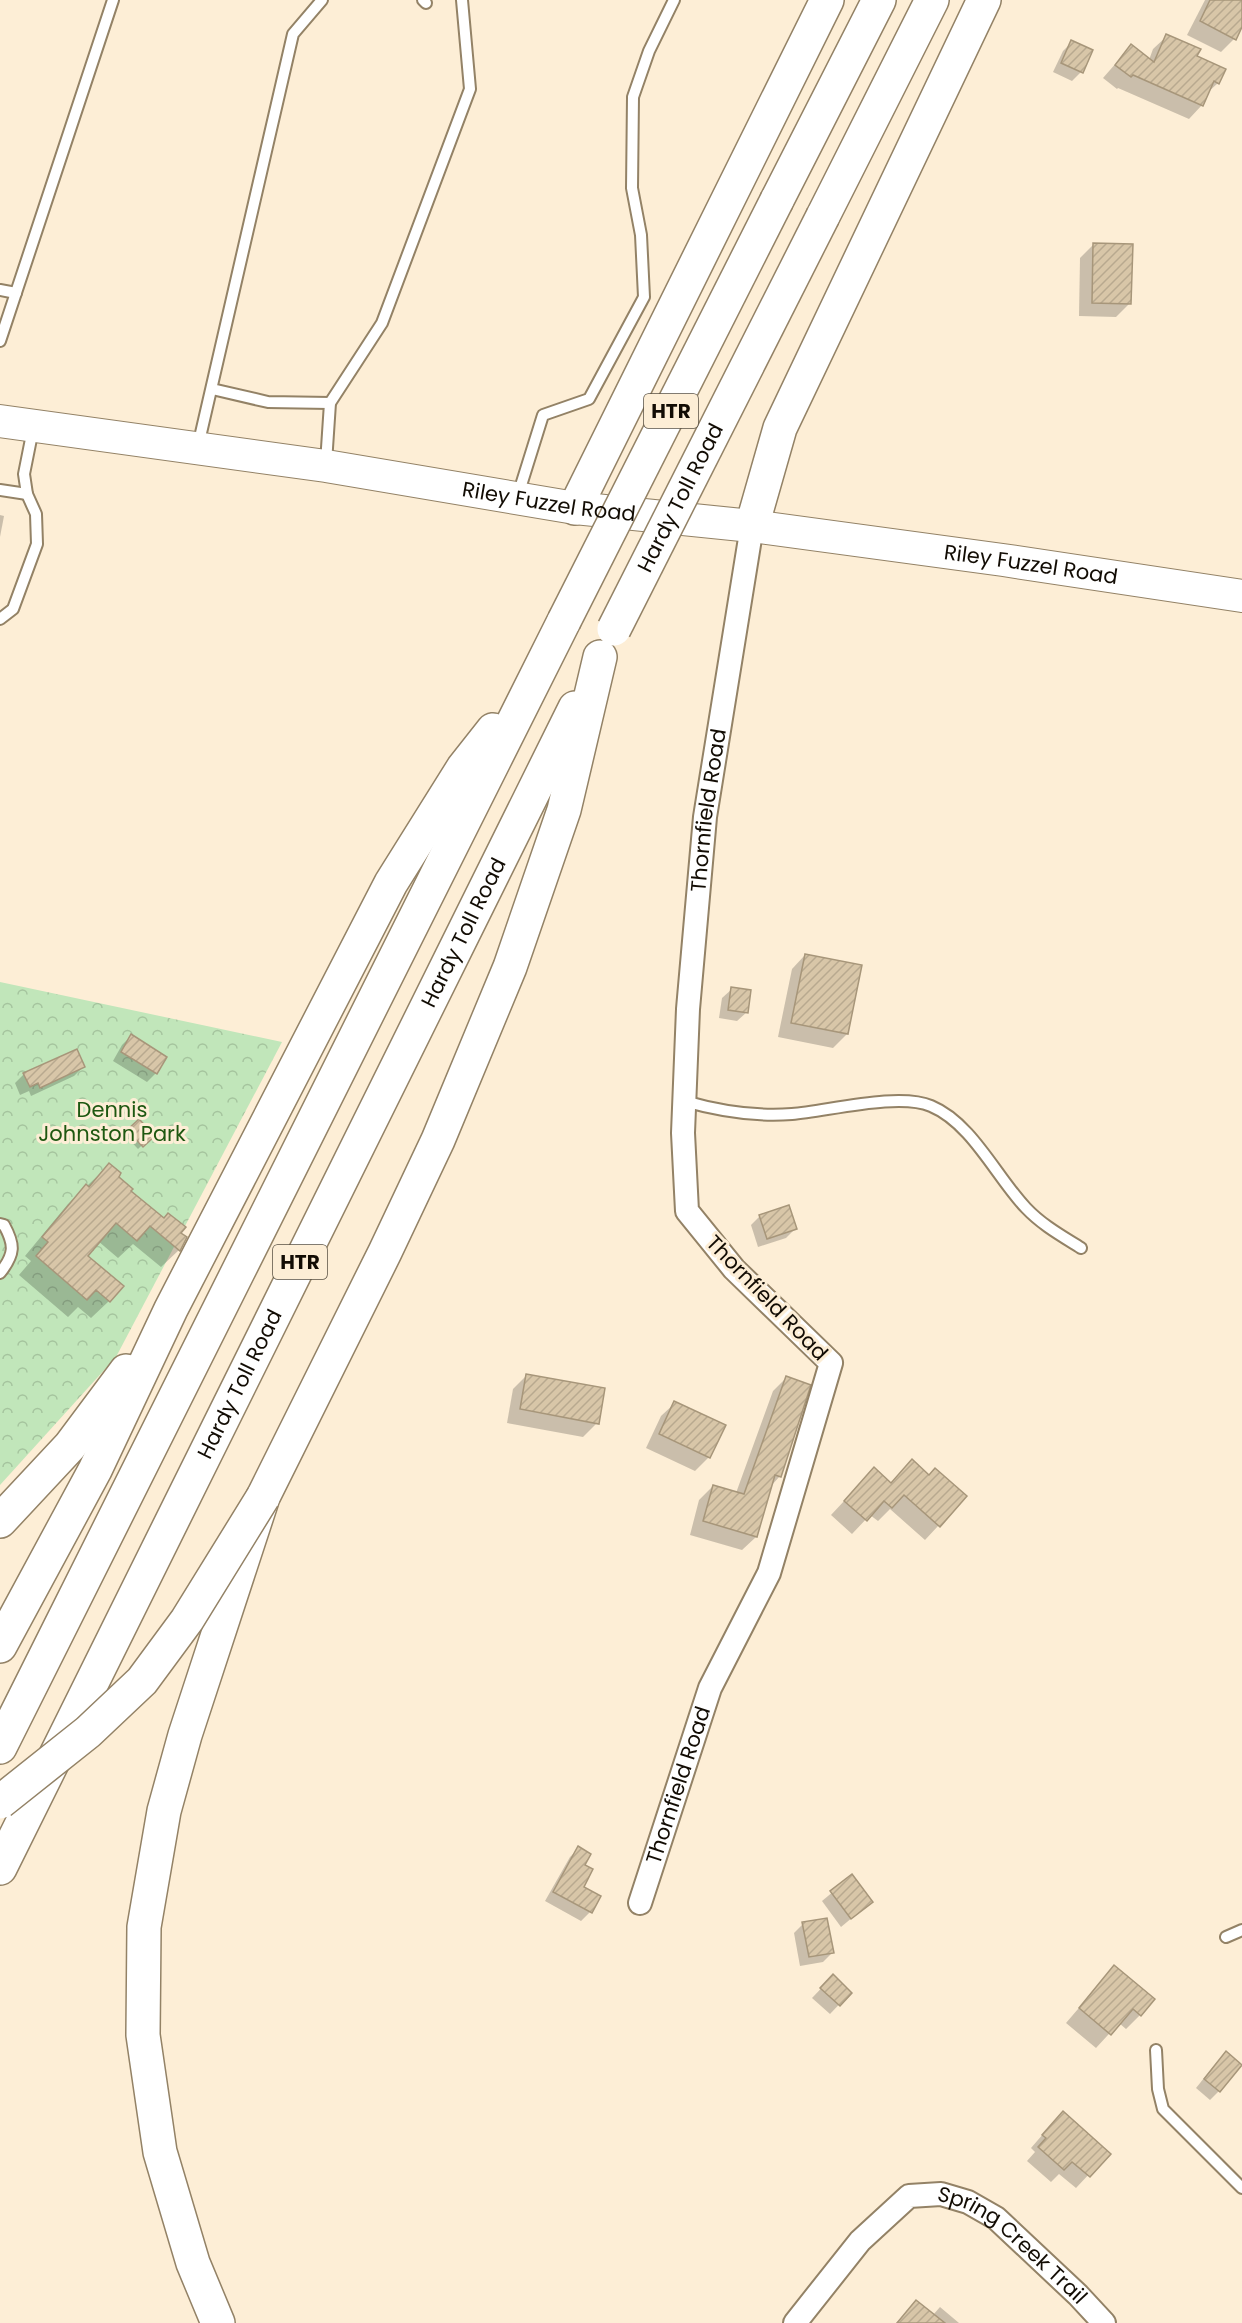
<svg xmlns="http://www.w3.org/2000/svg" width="1242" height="2323" font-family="Poppins,sans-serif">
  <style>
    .park { fill: url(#park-crowns) }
    .shadow { fill: #0003 }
    .building { fill: url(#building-hatch); stroke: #a7967a; stroke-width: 1.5 }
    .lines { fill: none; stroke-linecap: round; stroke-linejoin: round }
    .service-casing { stroke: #938266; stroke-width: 14 }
    .minor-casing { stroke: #938266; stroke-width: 26 }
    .secondary-casing { stroke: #938266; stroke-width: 34 }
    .motorway-casing { stroke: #938266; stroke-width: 36 }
    .service { stroke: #fff; stroke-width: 10 }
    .minor { stroke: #fff; stroke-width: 22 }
    .secondary { stroke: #fff; stroke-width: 32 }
    .motorway { stroke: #fff; stroke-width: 33 }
    .motorway-bridge-casing { stroke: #938266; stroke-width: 36; stroke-linecap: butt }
    .motorway-bridge { stroke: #fff; stroke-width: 33 }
    .labels { text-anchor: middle; stroke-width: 6; stroke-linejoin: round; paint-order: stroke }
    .shield { fill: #fdeed6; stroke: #585043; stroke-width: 1.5 }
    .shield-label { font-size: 20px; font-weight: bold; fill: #120c04 }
    .street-label { font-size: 21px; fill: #120c04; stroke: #fdeed6 }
    .park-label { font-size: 21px; fill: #1e5811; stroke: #fdeed6 }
  </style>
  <defs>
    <pattern id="park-crowns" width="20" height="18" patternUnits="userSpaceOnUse" patternTransform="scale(1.5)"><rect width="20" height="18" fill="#c1e6ba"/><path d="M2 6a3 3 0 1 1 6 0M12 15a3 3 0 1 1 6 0" fill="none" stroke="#a5c49e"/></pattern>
    <pattern id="building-hatch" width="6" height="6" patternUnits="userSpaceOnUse" patternTransform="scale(1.5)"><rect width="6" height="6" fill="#d8c6a8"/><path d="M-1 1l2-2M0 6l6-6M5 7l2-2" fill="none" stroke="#b8a98f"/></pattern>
  </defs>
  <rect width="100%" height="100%" fill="#fdeed6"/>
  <!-- park -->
  <path class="park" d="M0,982l282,60 -166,315 -116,128z"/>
  <!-- shadow -->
  <g class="shadow">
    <path d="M1205,0h37v24l-8,15 -13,13 -34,-17z"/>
    <path d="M1167,36l28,21 23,26 -12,11 -4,11 -13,14 -71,-31 -1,1 -14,-11 28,-32 18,14 4,-11z"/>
    <path d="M1072,42l9,30 -9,9 -19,-9 10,-21z"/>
    <path d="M1094,244l36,59 -14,14 -37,-1 1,-58z"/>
    <path d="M0,515l4,1 -4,21z"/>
    <path d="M805,955l42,79 -14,14 -55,-11 14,-68z"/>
    <path d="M732,989l15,23 -10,9 -18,-3 3,-20z"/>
    <path d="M131,1036l25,37 -9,9 -34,-21 9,-16z"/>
    <path d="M83,1067l-9,9 -43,20 -2,-5 -9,4 -5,-12 9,-9z"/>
    <path d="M139,1121l13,15 -14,13 -13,-14z"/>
    <path d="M109,1165l20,26 50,42v17l-18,17 -28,-23 -15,14 -20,-17 -12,15 23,45 -18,17 -13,-11 -10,10 -49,-42 12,-14 -6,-5 43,-52z"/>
    <path d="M760,1216l35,13 -9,9 -28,9 -7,-22z"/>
    <path d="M527,1375l70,48 -14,14 -76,-14 6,-34z"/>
    <path d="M787,1377l-7,99 -9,10 -15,51 -14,13 -52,-15 9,-35 14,-14 23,7 37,-102z"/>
    <path d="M675,1403l34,54 -14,14 -49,-23 15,-32z"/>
    <path d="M874,1469l17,15 38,-8 36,21 -40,43 -35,-31 -12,12 -8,-6 -18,19 -21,-19z"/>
    <path d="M579,1848l4,18 -1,21 8,25 -9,9 -36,-20 25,-44z"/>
    <path d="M852,1876l19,26 -30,25 -19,-26z"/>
    <path d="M803,1924l29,29 -9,9 -23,4 -6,-33z"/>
    <path d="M1114,1967l26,48 -14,14 -7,-6 -23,25 -30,-25z"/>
    <path d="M833,1976l17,17 -20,21 -18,-16z"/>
    <path d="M1217,2062l2,29 -9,9 -14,-12z"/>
    <path d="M1050,2126l58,28 -32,34 -17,-14 -8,8 -24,-21 8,-9 -4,-4z"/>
    <path d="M916,2302l17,13 7,-8 19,16h-63z"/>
  </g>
  <!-- building -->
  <g class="building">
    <path d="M1210,0h32v27l-6,13 -36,-19z"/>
    <path d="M1166,34l35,15 -4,7 29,13 -7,15 -5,-3 -11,25 -70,-31 -2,2 -16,-12 16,-21 23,18z"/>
    <path d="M1071,40l22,10 -10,23 -22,-10z"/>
    <path d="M1093,243l40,1 -2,60 -39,-1z"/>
    <path d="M805,954l57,11 -14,69 -57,-11z"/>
    <path d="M731,987l20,3 -3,23 -20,-3z"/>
    <path d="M131,1034l36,23 -10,17 -36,-22z"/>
    <path d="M77,1049l8,18 -45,21 -2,-5 -8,4 -7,-14z"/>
    <path d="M139,1119l16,17 -12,11 -16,-17z"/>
    <path d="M109,1163l12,10 -2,4 14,12 -2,2 33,27 4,-5 18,14 -5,6 6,4 -7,14 -30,-25 -13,15 -21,-18 -28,33 36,30 -14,16 -14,-12 -9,10 -51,-44 12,-14 -6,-5 44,-53 3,3z"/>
    <path d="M789,1205l8,24 -30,10 -8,-24z"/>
    <path d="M526,1374l79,14 -6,36 -79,-15z"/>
    <path d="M786,1376l25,9 -30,92 -6,-2 -18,62 -54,-16 10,-36 31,9z"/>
    <path d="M674,1401l52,24 -16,33 -51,-24z"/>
    <path d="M912,1459l17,16 6,-7 32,28 -27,31 -36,-32 -12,13 -8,-7 -17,20 -23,-20 30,-34 17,16z"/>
    <path d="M578,1846l13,8 -6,11 8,4 -9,18 17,9 -9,17 -39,-21z"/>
    <path d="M852,1874l21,28 -22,17 -21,-28z"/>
    <path d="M827,1918l7,35 -25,4 -7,-35z"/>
    <path d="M1114,1965l41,34 -14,17 -8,-7 -22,26 -32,-27z"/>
    <path d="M833,1974l19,19 -12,13 -20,-18z"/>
    <path d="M1226,2051l16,14 -22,27 -16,-13z"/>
    <path d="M1063,2111l48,43 -21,23 -18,-15 -8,8 -26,-23 8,-9 -4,-3z"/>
    <path d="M916,2300l29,23h-48z"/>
  </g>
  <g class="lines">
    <!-- service casing -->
    <g class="service-casing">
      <g id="service">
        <path d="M423,0l3,3"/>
        <path d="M0,290l16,3"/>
        <path d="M0,341l113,-341"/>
        <path d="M212,389l56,13 62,1"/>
        <path d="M198,446l95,-412 29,-34"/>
        <path d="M326,463l4,-60 52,-80 88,-234 -8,-89"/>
        <path d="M0,490l27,4"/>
        <path d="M518,495l25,-80 46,-16 55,-102 -3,-62 -9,-47 1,-91 16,-46 25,-51"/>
        <path d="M0,619l13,-10 24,-65 -1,-30 -9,-20 -3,-20 9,-45"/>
        <path d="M684,1101c35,10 71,16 108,13 36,-3 107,-22 139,-8 41,17 66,72 95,102 16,17 36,28 55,40"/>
        <path d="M0,1224l4,1c11,20 11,29 -4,48"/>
        <path d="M1226,1937l16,-7"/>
        <path d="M1156,2050l2,39 5,20 79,79"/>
      </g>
    </g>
    <!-- minor casing -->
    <g class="minor-casing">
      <g id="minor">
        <path id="s1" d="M640,1903l70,-215 59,-115 62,-210 -97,-94 -47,-58 -4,-78 5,-124 17,-192 47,-291"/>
        <path id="s2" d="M795,2323l65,-82 49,-45 32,-2 27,8 28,16 82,77 26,28"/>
      </g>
    </g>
    <!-- secondary casing -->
    <g class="secondary-casing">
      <g id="secondary">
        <path id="s3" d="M0,421l326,45 249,42 177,18 251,34 239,36"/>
      </g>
    </g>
    <!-- motorway casing -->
    <g class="motorway-casing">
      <g id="motorway">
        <path d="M777,200l102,-200"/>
        <path d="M823,216l109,-216"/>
        <path d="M575,508l252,-508"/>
        <path d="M752,526l28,-98 204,-428"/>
        <path d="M0,1521l70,-75 56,-75"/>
        <path d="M0,1646l95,-176 76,-161 220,-426 72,-115 30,-38"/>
        <path d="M0,1747l564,-1126"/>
        <path id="s4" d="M0,1868l575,-1160"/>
        <path d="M218,2323l-25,-60 -33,-111 -17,-117 1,-108 20,-116 21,-76 78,-238 122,-245 53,-112 72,-173 54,-157 36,-153"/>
      </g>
    </g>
    <!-- service -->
    <use href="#service" class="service"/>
    <!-- minor -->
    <use href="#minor" class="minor"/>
    <!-- secondary -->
    <use href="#secondary" class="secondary"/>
    <!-- motorway -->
    <use href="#motorway" class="motorway"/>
    <!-- motorway-bridge casing -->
    <g class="motorway-bridge-casing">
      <g id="motorway-bridge">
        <path d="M564,621l213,-421"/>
        <path id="s5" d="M614,629l209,-413"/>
        <path d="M0,1802l88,-70 54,-51 45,-61 76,-123"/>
      </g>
    </g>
    <!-- motorway-bridge -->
    <use href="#motorway-bridge" class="motorway-bridge"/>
  </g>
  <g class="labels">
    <!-- shield labels -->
    <g class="shield">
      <rect x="644" y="394" width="54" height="34" rx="4.5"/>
      <rect x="273" y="1245" width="54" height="34" rx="4.5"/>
    </g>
    <g class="shield-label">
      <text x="671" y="418">HTR</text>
      <text x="300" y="1269">HTR</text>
    </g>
    <!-- street labels -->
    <g class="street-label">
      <text dy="7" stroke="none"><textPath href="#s5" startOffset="147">Hardy Toll Road</textPath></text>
      <text dy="7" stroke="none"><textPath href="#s3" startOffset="555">Riley Fuzzel Road</textPath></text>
      <text dy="7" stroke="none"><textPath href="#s3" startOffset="1041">Riley Fuzzel Road</textPath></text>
      <text dy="7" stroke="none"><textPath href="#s1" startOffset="1186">Thornfield Road</textPath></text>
      <text dy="7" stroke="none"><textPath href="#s4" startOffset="1044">Hardy Toll Road</textPath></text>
      <text transform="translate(767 1298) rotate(46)" y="7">Thornfield Road</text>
      <text dy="7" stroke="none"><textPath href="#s4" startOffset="540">Hardy Toll Road</textPath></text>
      <text dy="7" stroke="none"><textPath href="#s1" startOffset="124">Thornfield Road</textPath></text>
      <text dy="7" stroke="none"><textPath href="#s2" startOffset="292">Spring Creek Trail</textPath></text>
    </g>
    <!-- park labels -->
    <g class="park-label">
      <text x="112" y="1117">Dennis<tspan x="112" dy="24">Johnston Park</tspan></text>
    </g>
  </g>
</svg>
